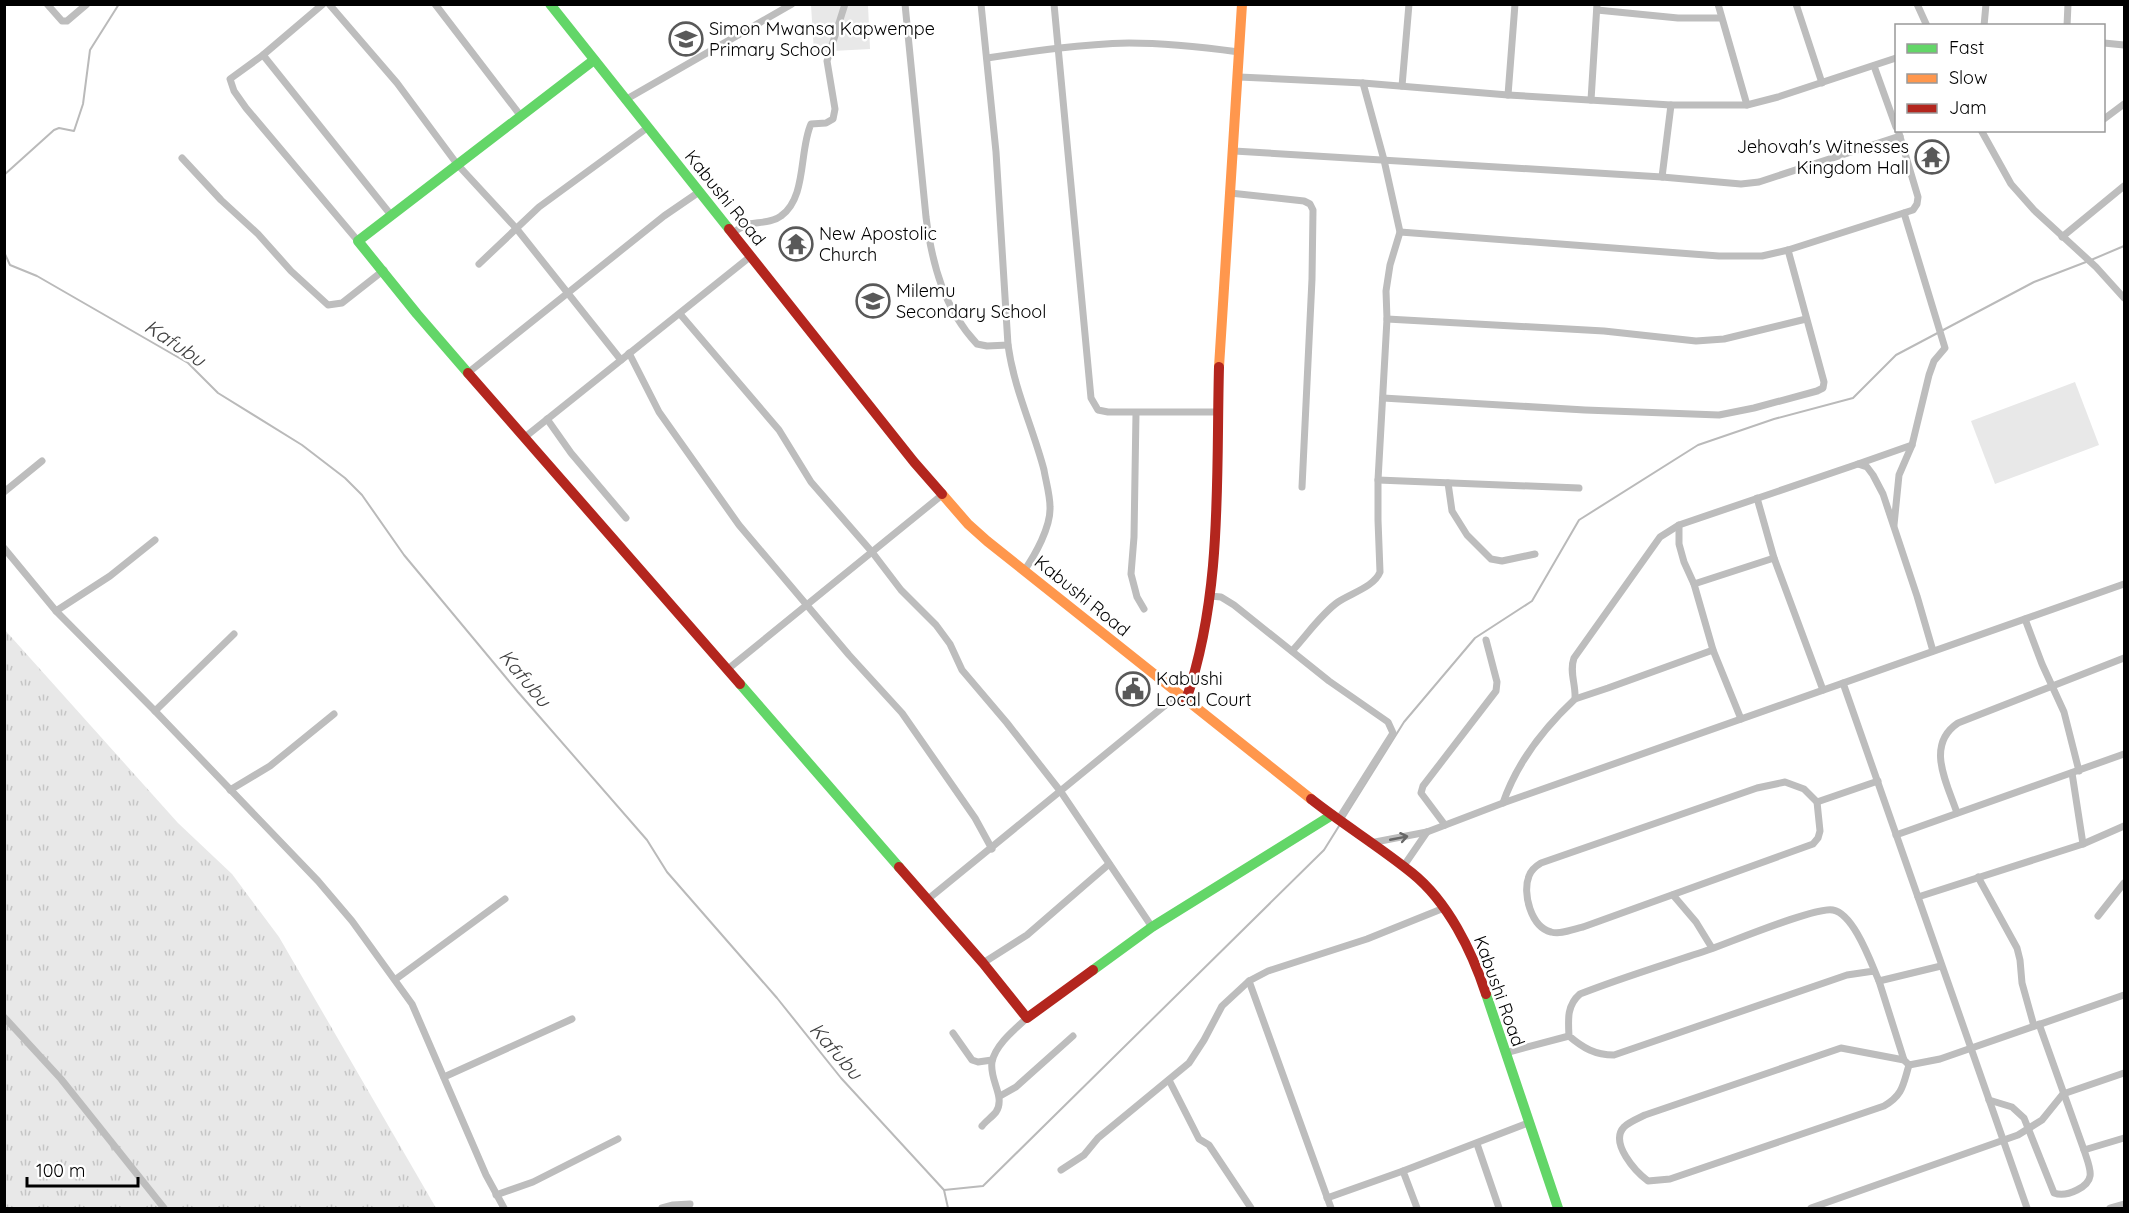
<svg xmlns="http://www.w3.org/2000/svg" width="2129" height="1213" font-family="Quicksand,sans-serif">
  <style>
    .grass { fill: url(#grass-tufts) }
    .pitch { fill: #e8e8e8 }
    .lines { fill: none; stroke-linecap: round; stroke-linejoin: round }
    .stream { stroke: #bababa; stroke-width: 2 }
    .street { stroke: #bdbdbd; stroke-width: 7 }
    .fast { stroke: #63d668; stroke-width: 10 }
    .slow { stroke: #ff974d; stroke-width: 10 }
    .jam { stroke: #b3261e; stroke-width: 10 }
    .oneway { stroke: #686868 }
    .labels { text-anchor: middle; stroke-width: 5; stroke-linejoin: round; paint-order: stroke }
    .poi-label { font-size: 18px; fill: #000; stroke: #fff; text-anchor: start }
    .street-label { font-size: 18px; fill: #000; stroke: #fff }
    .water-label { font-size: 20px; font-style: italic; fill: #3e3e3e; stroke: #fff }
  </style>
  <defs>
    <pattern id="grass-tufts" width="24" height="20" patternUnits="userSpaceOnUse" patternTransform="scale(1.5)"><rect width="24" height="20" fill="#e8e8e8"/><path d="M3 7l-1-3M5 7V3M7 7l1-3M15 17l-1-3M17 17v-4M19 17l1-3" fill="none" stroke="#c5c5c5"/></pattern>
  </defs>
  <rect width="100%" height="100%" fill="#fff"/>
  <!-- grass -->
  <path class="grass" d="M4,629l174,194 54,51 47,63 157,271h-431z"/>
  <!-- pitch -->
  <g class="pitch">
    <path d="M811,5h57l2,44 -56,3z"/>
    <path d="M2075,382l24,63 -104,39 -24,-63z"/>
  </g>
  <g class="lines">
    <!-- stream -->
    <g class="stream">
      <path d="M4,175l50,-45 5,-2 15,3 9,-27 7,-54 29,-46"/>
      <path d="M4,252l6,13 27,11 151,87 30,30 84,52 43,33 17,17 42,60 114,137 129,148 20,32 110,126 64,80 103,112 4,18"/>
      <path d="M2091,260l33,-14"/>
      <path d="M1344,818l60,-96 71,-84 57,-37 47,-81 119,-75 76,-26 79,-21 43,-43 138,-73 52,-20"/>
      <path d="M944,1190l39,-4 341,-336 15,-24"/>
    </g>
    <!-- street -->
    <g class="street">
      <path d="M47,4l15,17h5l20,-17"/>
      <path d="M323,4l-60,51 -33,24 4,12 12,17 112,133"/>
      <path d="M329,4l68,79 60,81 59,64 105,132"/>
      <path d="M435,4l85,111"/>
      <path d="M905,4l21,213c6,47 18,92 51,127l10,2 21,-1 -12,-193 -15,-148"/>
      <path d="M1054,4l37,394 7,12 10,2h111"/>
      <path d="M1718,4l29,101"/>
      <path d="M1796,4l26,79"/>
      <path d="M1917,4l10,22"/>
      <path d="M1597,10l81,8h43"/>
      <path d="M1984,26l2,-22"/>
      <path d="M2067,26l1,-22"/>
      <path d="M2104,43l20,2"/>
      <path d="M263,55l128,160"/>
      <path d="M987,58c47,-7 94,-14 142,-15 37,0 73,4 110,9"/>
      <path d="M1874,66l22,61"/>
      <path d="M1239,77l124,6 145,12 163,10h76l31,-8 118,-39"/>
      <path d="M1402,86l7,-82"/>
      <path d="M1508,95l7,-91"/>
      <path d="M625,100l167,-96"/>
      <path d="M1591,100l6,-96"/>
      <path d="M2104,119l20,-15"/>
      <path d="M1981,130l30,54 23,26 62,57 28,31"/>
      <path d="M1234,151l428,26 79,7 18,-2 141,-46"/>
      <path d="M182,158l39,42 37,34 33,37 37,34 14,-2 42,-33"/>
      <path d="M1662,177l9,-72"/>
      <path d="M1230,193l74,8 6,3 3,6 -1,69 -10,208"/>
      <path d="M1400,232l319,24h43l26,-6 125,-40 4,-6 1,-7 -20,-67"/>
      <path d="M732,233c5,-3 11,-7 17,-9 10,-2 23,-1 32,-8 26,-18 18,-66 30,-92l15,-1 7,-4 2,-10 -8,-48 18,-57"/>
      <path d="M2062,237l62,-51"/>
      <path d="M479,264l60,-57 108,-79"/>
      <path d="M680,314l99,116 32,52 61,70 29,38 35,35 14,19 12,26 45,53 54,69 91,135"/>
      <path d="M1387,319l217,12 92,10 28,-2 82,-20"/>
      <path d="M1008,345c6,44 25,83 36,125 2,12 6,25 6,37 1,20 -15,48 -26,64"/>
      <path d="M629,353l30,59 80,113 110,130 53,58 73,105 17,31"/>
      <path d="M469,372l195,-156 35,-24"/>
      <path d="M1383,398l202,12 134,5 35,-7 63,-17 6,-3 1,-6 -36,-132"/>
      <path d="M1136,413l-2,124 -3,37 6,23 7,12"/>
      <path d="M547,419l24,34 55,65"/>
      <path d="M525,437l226,-181"/>
      <path d="M1858,464l54,-19"/>
      <path d="M1378,480l201,8"/>
      <path d="M1448,483l4,28 15,24 24,24 11,2 33,-7"/>
      <path d="M4,492l38,-31"/>
      <path d="M1757,498l17,60 49,132"/>
      <path d="M1679,525v19l5,18 10,22 19,66 28,69"/>
      <path d="M1894,525l5,-50 13,-30 17,-70 5,-14 11,-13 -41,-135"/>
      <path d="M4,548l52,63 99,100 163,170 34,40 60,83 74,171 18,33"/>
      <path d="M1694,584l80,-26"/>
      <path d="M1210,596l11,1 13,8 95,76 59,41 5,11 -55,87"/>
      <path d="M56,611l54,-35 45,-36"/>
      <path d="M2025,619l17,45 22,48 15,59"/>
      <path d="M1292,651c14,-15 30,-38 46,-49 13,-9 36,-15 42,-30l-2,-52v-40l9,-161 -1,-28 4,-26 10,-33 -16,-72 -21,-77"/>
      <path d="M728,669l214,-174"/>
      <path d="M1843,683l184,525"/>
      <path d="M1575,699l33,-11 105,-38"/>
      <path d="M155,711l79,-77"/>
      <path d="M2072,773l11,71"/>
      <path d="M1785,782l19,7 13,13 3,29 -2,7 -5,6 -230,83c-10,2 -22,8 -32,5 -20,-5 -29,-39 -22,-56 2,-6 7,-10 12,-13l216,-75z"/>
      <path d="M230,790l40,-24 64,-52"/>
      <path d="M1817,802l61,-21"/>
      <path d="M1503,803c14,-41 41,-75 72,-104 1,-15 -6,-27 -1,-41l86,-121 19,-12 179,-61 9,3 6,8 10,19 34,102 16,55"/>
      <path d="M1957,813c-10,-30 -32,-68 1,-90l166,-65"/>
      <path d="M1445,825l-24,-32 2,-7 73,-95 1,-9 -11,-42"/>
      <path d="M1896,835l228,-81"/>
      <path d="M1370,843l57,-11 76,-29 621,-219"/>
      <path d="M1403,867l24,-35"/>
      <path d="M1978,877l39,71 3,12 2,23 12,43"/>
      <path d="M1673,895l23,27 16,26"/>
      <path d="M1918,897l165,-53 41,-18"/>
      <path d="M927,900l252,-206"/>
      <path d="M2098,916l26,-33"/>
      <path d="M983,963l44,-28 82,-71"/>
      <path d="M1874,971l-27,4 -233,80c-19,0 -31,-7 -45,-19 -1,-17 -2,-31 11,-42 43,-17 87,-30 131,-45 20,-7 106,-43 122,-39 21,4 38,53 46,71l25,79 5,5 31,-6 184,-64"/>
      <path d="M396,979l109,-80"/>
      <path d="M1879,981l62,-15"/>
      <path d="M4,1017l57,62 103,129"/>
      <path d="M2039,1024l45,126 40,-12"/>
      <path d="M953,1033l19,27 6,2 14,-2"/>
      <path d="M1505,1053l64,-17"/>
      <path d="M1904,1060l-63,-12 -196,67c-6,3 -16,7 -21,12 -15,16 12,45 24,54l22,-2 214,-73c19,-11 19,-21 25,-41"/>
      <path d="M444,1077l128,-58"/>
      <path d="M1169,1080l30,59 10,6 42,63"/>
      <path d="M1000,1096l16,-9 57,-51"/>
      <path d="M1989,1100l23,7 12,11 30,75c8,3 15,1 23,-3 20,-10 13,-21 7,-40"/>
      <path d="M982,1126c4,-5 10,-9 14,-14 10,-15 -7,-32 -4,-50 3,-17 23,-33 35,-44"/>
      <path d="M1477,1144l22,64"/>
      <path d="M1061,1170l23,-15 14,-17 91,-75 15,-23 18,-34 27,-25"/>
      <path d="M496,1195l37,-13 85,-43"/>
      <path d="M1327,1198l76,-27"/>
      <path d="M662,1208l11,-3 17,-1"/>
      <path d="M1331,1208l-82,-227 19,-10 99,-32 77,-31"/>
      <path d="M1417,1208l-14,-37 125,-48"/>
      <path d="M1811,1208l207,-73 24,-15 21,-26 61,-21"/>
      <path d="M2110,1208l14,-4"/>
    </g>
    <!-- fast -->
    <g class="fast">
      <path d="M550,4l179,225"/>
      <path d="M468,373l-51,-59 -59,-73 236,-181"/>
      <path d="M740,684l159,183"/>
      <path d="M1093,970l59,-43 180,-112"/>
      <path d="M1486,994l72,214"/>
    </g>
    <!-- slow -->
    <g class="slow">
      <path d="M1219,367l23,-363"/>
      <path d="M942,494l26,30 19,17 324,258"/>
    </g>
    <!-- jam -->
    <g class="jam">
      <path d="M729,229l185,233 28,32"/>
      <path d="M468,373l272,311"/>
      <path d="M1186,700c37,-107 30,-222 33,-333"/>
      <path d="M1311,799c33,26 69,48 101,74 36,29 60,78 74,121"/>
      <path d="M899,867l84,96 44,55 66,-48"/>
    </g>
  </g>
  <!-- one-way arrows -->
  <defs><path id="oneway-shaft" d="M-6 0H5M1.5-3L5.5 0L1.5 3" fill="none" stroke-width="1.6" stroke-linecap="round" stroke-linejoin="round" transform="scale(1.5)"/></defs>
  <use class="oneway" href="#oneway-shaft" transform="translate(1399 838) rotate(-11)"/>
  <!-- icons -->
  <defs>
    <g id="school-ring" transform="scale(1.725)"><circle r="9.5" fill="#fff" stroke="#595959" stroke-width="1.5"/><path d="M0-5L7-2L0 1L-7-2ZM-4 1L0 2.5L4 1V4Q0 6-4 4Z" fill="#595959"/></g>
    <g id="temple-ring" transform="scale(1.725)"><circle r="9.5" fill="#fff" stroke="#595959" stroke-width="1.5"/><path d="M0-6L5-2H3V0L6.5 2.5H4V6H1.5V3h-3V6H-4V2.5H-6.5L-3 0V-2H-5Z" fill="#595959"/></g>
    <g id="civic-ring" transform="scale(1.725)"><circle r="9.5" fill="#fff" stroke="#595959" stroke-width="1.5"/><path d="M-.6-6.5H3V-4.5H.6V-3L4-1V1h2V6H-6V1h2V-1L-.6-3ZM-1.2 2.5V6h2.4V2.5Z" fill="#595959"/></g>
  </defs>
  <g fill-rule="evenodd">
    <use href="#school-ring" x="686" y="39"/>
    <use href="#temple-ring" x="1932" y="157"/>
    <use href="#temple-ring" x="796" y="244"/>
    <use href="#school-ring" x="873" y="301"/>
    <use href="#civic-ring" x="1133" y="689"/>
  </g>
  <g class="labels">
    <!-- poi labels -->
    <g class="poi-label">
      <text x="709" y="35">Simon Mwansa Kapwempe<tspan x="709" dy="21">Primary School</tspan></text>
      <text x="1909" y="153" text-anchor="end">Jehovah's Witnesses<tspan x="1909" dy="21">Kingdom Hall</tspan></text>
      <text x="819" y="240">New Apostolic<tspan x="819" dy="21">Church</tspan></text>
      <text x="896" y="297">Milemu<tspan x="896" dy="21">Secondary School</tspan></text>
      <text x="1156" y="685">Kabushi<tspan x="1156" dy="21">Local Court</tspan></text>
    </g>
    <!-- street labels -->
    <g class="street-label">
      <text transform="translate(725 198) rotate(51)" y="6">Kabushi Road</text>
      <text transform="translate(1082 596) rotate(39)" y="6">Kabushi Road</text>
      <text transform="translate(1499 991) rotate(70)" y="6">Kabushi Road</text>
    </g>
    <!-- water labels -->
    <g class="water-label">
      <text transform="translate(175 343) rotate(34)" y="7">Kafubu</text>
      <text transform="translate(525 678) rotate(50)" y="7">Kafubu</text>
      <text transform="translate(836 1051) rotate(49)" y="7">Kafubu</text>
    </g>
  </g>
  <!-- border -->
  <rect width="2129" height="1213" fill="none" stroke="#000000" stroke-width="12"/>
  <!-- legend -->
  <rect x="1895" y="24" width="210" height="108" fill="#ffffff" stroke="#999999" stroke-width="1.5"/>
  <rect x="1907" y="44" width="30" height="9" fill="#63d668" stroke="#999999" stroke-width="1.5"/>
  <text x="1949" y="54" font-size="18" fill="#000000">Fast</text>
  <rect x="1907" y="74" width="30" height="9" fill="#ff974d" stroke="#999999" stroke-width="1.5"/>
  <text x="1949" y="84" font-size="18" fill="#000000">Slow</text>
  <rect x="1907" y="104" width="30" height="9" fill="#b3261e" stroke="#999999" stroke-width="1.5"/>
  <text x="1949" y="114" font-size="18" fill="#000000">Jam</text>
  <!-- scale -->
  <path d="M27 1177v9h111v-9" fill="none" stroke="#000000" stroke-width="3"/>
  <text x="36" y="1177" font-size="18" fill="#000000" stroke="#ffffff" stroke-width="4.5" paint-order="stroke">100 m</text>
</svg>
